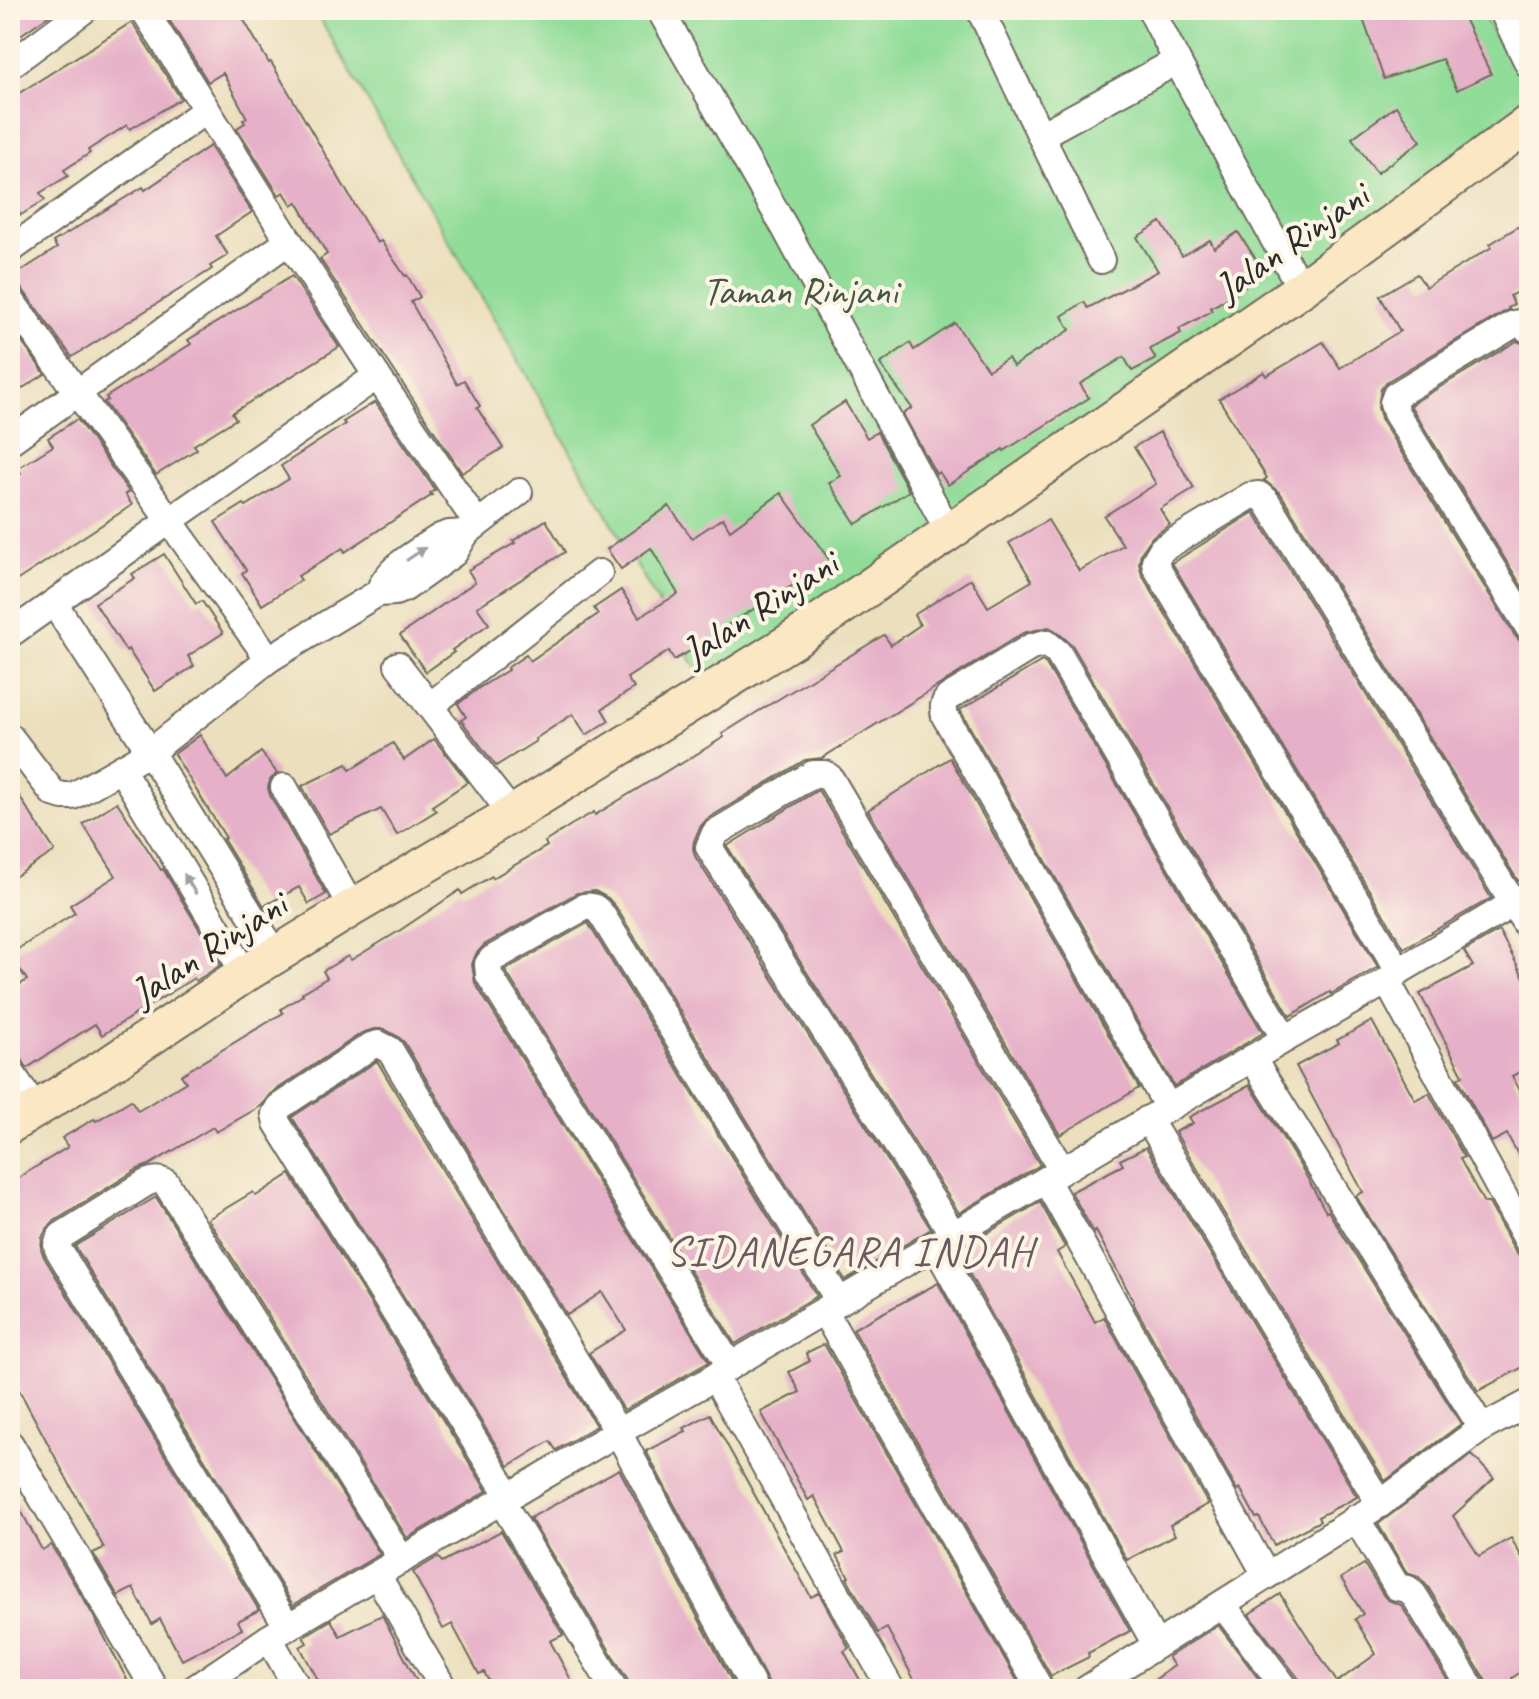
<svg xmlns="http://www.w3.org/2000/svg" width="1539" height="1699" font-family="Caveat,sans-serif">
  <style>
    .green { fill: #90dc98; stroke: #5e8462; stroke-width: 2 }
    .building { fill: #e6b0c8 }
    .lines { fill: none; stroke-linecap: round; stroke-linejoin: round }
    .street-casing { stroke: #6e6a5e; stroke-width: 30 }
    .secondary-casing { stroke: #6e6a5e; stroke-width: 40 }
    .street { stroke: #fff; stroke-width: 26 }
    .secondary { stroke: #fbe7c3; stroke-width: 36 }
    .oneway { fill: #a0a0a0 }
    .labels { text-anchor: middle; stroke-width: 8; stroke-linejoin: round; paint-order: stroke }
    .street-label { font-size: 40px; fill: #2b2b2b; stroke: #fcf5e5 }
    .park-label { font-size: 40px; fill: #445746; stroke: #fcf5e5 }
    .neighbourhood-label { font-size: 42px; letter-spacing: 2px; fill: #6c5a62; stroke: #fcf5e5 }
  </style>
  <rect width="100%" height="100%" fill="#fcf5e5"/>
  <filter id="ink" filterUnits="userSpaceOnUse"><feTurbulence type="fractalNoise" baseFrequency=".0125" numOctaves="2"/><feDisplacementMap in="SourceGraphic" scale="16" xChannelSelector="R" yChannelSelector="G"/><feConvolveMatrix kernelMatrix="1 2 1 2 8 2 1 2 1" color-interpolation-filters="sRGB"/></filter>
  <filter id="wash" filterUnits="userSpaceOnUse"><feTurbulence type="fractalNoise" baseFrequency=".006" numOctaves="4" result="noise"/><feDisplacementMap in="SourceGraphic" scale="32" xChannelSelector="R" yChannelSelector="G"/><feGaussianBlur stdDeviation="1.8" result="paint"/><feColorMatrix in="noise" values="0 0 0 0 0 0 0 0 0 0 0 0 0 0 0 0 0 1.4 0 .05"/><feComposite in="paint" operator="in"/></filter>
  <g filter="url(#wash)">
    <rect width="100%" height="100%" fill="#ebdfbd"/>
    <!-- green -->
    <path class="green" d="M315,10h1164l50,80v32l-819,570z"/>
    <g id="blocks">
      <!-- building -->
      <g class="building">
        <path d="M10,10h47l-47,32z"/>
        <path d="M163,10h75l31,53 2,-1 106,181 4,-2 24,35 2,-1 13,22 -9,5 46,82 7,-4 16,26 -3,2 26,40 -41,25 -142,-214 7,-5 -30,-52 -5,3 -8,-13 -5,3 -42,-67 8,-5 -2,-3 4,-2 -24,-45 -15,9z"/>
        <path d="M1360,10h100l31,64 -34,16 -15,-31 -58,20z"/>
        <path d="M132,22l49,77 -51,30 -3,-4 -39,25 2,3 -26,17 4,6 -28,17 5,7 -24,15 -11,-17v-99z"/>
        <path d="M1396,106l25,35 -44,32 -25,-35z"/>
        <path d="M210,146l42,66 -36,24 12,19 -18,11 2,3 -140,88 -49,-67 -6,-5 -7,-2v-5l47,-30 -4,-6 90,-55 2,3z"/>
        <path d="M1529,220v65l-19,11 4,8 -6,4 1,1 -121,72 -7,8 -3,18 4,14 133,215 6,6 8,2v231l-11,6 -237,-387 -17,-14 3,-2 -48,-79 45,-27 2,4 57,-34 17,26 60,-37 -20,-35 37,-22 9,13 66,-40 -2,-3z"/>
        <path d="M1161,222l21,34 28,-16 4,8 24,-16 27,41 -27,17 1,2 -29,16 2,3 -33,18 2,4 -31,16 6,10 -24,12 -8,-14 -44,27 9,14 -85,53 -1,-2 -55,36 -9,-13 -3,2 -33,-60 9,-6 -32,-44 30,-21 4,7 41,-27 33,47 20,-12 5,8 57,-36 -8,-14 22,-14 4,6 70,-37 -21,-34z"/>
        <path d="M292,276l47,71 -107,66 4,6 -42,26 3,4 -41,26 -52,-73 4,-2 -2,-3 85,-53 -3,-4z"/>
        <path d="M10,326l35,48 -35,22z"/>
        <path d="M1517,341l12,5v252l-119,-193z"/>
        <path d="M375,402l60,88 -5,3 2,2 -87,57 -2,-4 -45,28 3,4 -39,25 -20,-32 4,-3 -31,-48 29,-18 2,2 43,-27 -8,-13 64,-42 -2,-2z"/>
        <path d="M845,402l22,36 10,-6 32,59 -53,33 -27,-41 12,-7 -32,-51z"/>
        <path d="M77,419l52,73 -4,2 7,11 -122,80v-106l11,-6 -3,-5 35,-22 -5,-8z"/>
        <path d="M1160,432l34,56 -34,21 10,16 -17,11 -12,17 -2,11 3,11 236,392 -47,27 -1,-2 -40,24 -218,-371 -16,-14 -7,-4 -26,6 -201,125 -17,2 -98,59 -7,8 -6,14 -1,7 2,8 236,373 -86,51 -229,-373 -8,-9 -13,-7 -18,2 -93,52 -8,9 -4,10 3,19 234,379 -85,48 -35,-57 37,-23 -24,-38 -35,23 -163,-273 -7,-6 -13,-7h-10l-12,4 -92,61 -9,12 -45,26 -3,-5 -64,38 -11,4 -85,53 -7,8 -4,8 -1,11 3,8 215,353 -21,11 4,8 -60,31 -22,-41 -8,5 -19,-36 -15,8 -25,-43 11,-5 -94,-175v-190l58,-36 -6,-9 32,-19 2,2 35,-21 7,11 48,-29 -5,-7 102,-62 -2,-4 22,-14 -1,-2 25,-15 -4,-7 25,-15 3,4 48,-29 61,-41 2,4 30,-18 1,2 54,-32 -2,-4 26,-17 23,-13 1,3 83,-51 1,1 45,-28 -2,-3 32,-20 130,-79 7,10 29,-20 -6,-10 57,-36 17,28 44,-26 -23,-38 39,-23 31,51 44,-26 -19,-29 52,-32 -22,-37z"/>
        <path d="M781,493l57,79 -35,23 -8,-11 -66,40 2,3 -24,15 -33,18 -5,-9 -42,27 7,10 -32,21 7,12 -23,14 -13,-21 -38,25 1,2 -40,25 -35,-46 5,-3 -8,-13 21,-16 29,-18 -1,-2 19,-13 4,6 68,-47 -4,-6 27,-18 18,27 39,-23 -27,-46 -30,21 -14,-20 62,-43 23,32 31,-20 7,12z"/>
        <path d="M1254,512l237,386 -87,50 -232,-385z"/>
        <path d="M546,520l19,32 -88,55 12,17 -37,26 2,2 -28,20 -26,-37 75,-53 -7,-12 47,-27 -2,-2z"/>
        <path d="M164,554l32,50 6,-3 21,32 -35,23 6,10 -39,25 -27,-42 -2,2 -31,-48 40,-25 -3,-4z"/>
        <path d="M1042,661l4,3 217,369 -89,53 -214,-376z"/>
        <path d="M200,735l27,44 34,-27 16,21 -7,7 -2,8 2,7 56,99 -17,10 -10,-17 -35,19 -41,-67 3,-1 -52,-84z"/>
        <path d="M434,739l34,43 -36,24 4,5 -39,24 -16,-26 -52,25 -27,-48 45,-22 3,6 43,-27 11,17z"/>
        <path d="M950,758l189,330 -79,47 -192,-325z"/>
        <path d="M10,782l45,69 -45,29z"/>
        <path d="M818,790l222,375 -81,48 -232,-367z"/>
        <path d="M117,802l44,68 2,-1 58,96 -25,16 -2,-3 -92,57 -7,-11 -68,44 -4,-7 -8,-5 -5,-7v-58l17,-11 -17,-26 65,-41 -5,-8 46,-29 -33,-52z"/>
        <path d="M588,923l229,373 -82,48 -230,-374z"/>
        <path d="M1499,931l30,56v80l-17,9 17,31v68l-22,-41 -15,8 -34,-64 5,-3 -43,-81 53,-28 -9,-15z"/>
        <path d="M1372,1021l43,79 14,-7 35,64 -4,2 24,44h5l26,48 6,6 8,2v105l-51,27 -122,-195 7,-4 -67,-126 43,-23 -2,-3z"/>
        <path d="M377,1061l219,365 -40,24 -6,-9 -41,25 -217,-349z"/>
        <path d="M1250,1085l54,87 22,40 2,-1 133,213 -76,57 -210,-349 18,-9 -4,-6z"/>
        <path d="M1146,1147l211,350 -39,20 2,4 -46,24 -15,-28 -3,1 -16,-30 -3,2 -104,-187 1,-1 -38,-71 -2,2 -23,-41 52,-27 -3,-5z"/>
        <path d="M290,1174l197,317 -80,47 -199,-319 45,-27 3,4z"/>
        <path d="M156,1197l224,357 -87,51 -218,-359z"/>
        <path d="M1040,1202l25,45 -8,5 38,70 9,-5 104,187 -38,21 5,10 -48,25 -170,-309z"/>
        <path d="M938,1283l192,348 -42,22 1,4 -38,19 -198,-347z"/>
        <path d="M824,1344l198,345h-103l-32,-61 -9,5 -31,-55 2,-1 -12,-22 7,-3 -30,-56 -6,4 -47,-88 39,-20 -11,-20 21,-11 -4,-8z"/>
        <path d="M710,1414l101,183 8,-4 30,55 -5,3 21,38h-95l-2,-7 -122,-231 40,-20 -2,-3z"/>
        <path d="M1472,1455l22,23 -41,38 26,40 32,-18 18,32v96l-17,12 7,11h-31l-2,-8 -58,-94 -9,-10 -12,-4 -29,-49z"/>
        <path d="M619,1469l117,220h-106l-2,-8 -98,-163z"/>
        <path d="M10,1490l32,60 9,-5 42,70 39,74h-122z"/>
        <path d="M501,1531l62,104 -13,6 26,48h-83l-9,-17 -5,2 -27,-50 -9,5 -30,-57 25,-15 4,5z"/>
        <path d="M1364,1564l20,32 4,4 13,5 52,84h-151l-3,-10 -50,-65 31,-20 57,88 39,-28 -21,-35 8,-5 -22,-36z"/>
        <path d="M382,1615l39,74h-98l-23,-42 7,-4 -4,-6 28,-17 9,16z"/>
        <path d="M1218,1625l48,64h-124l32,-23 -6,-9z"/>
      </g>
    </g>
  </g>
  <g filter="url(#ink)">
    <use href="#blocks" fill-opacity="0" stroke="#6e6a5e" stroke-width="2"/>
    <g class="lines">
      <!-- street casing -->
      <g class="street-casing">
        <g id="street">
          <path d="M144,10l145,231 88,135 100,147"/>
          <path d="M660,10l125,218 164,304"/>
          <path d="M980,10l121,250"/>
          <path d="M1151,10l26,51 124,228"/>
          <path d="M1502,10l27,55"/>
          <path d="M10,65l74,-55"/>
          <path d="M1041,135l136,-74"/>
          <path d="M10,250l196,-140"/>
          <path d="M10,299l259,360"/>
          <path d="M1529,330l-10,-7 -5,1 -118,71 -3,8 3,10 133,215"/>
          <path d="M10,441l279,-200"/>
          <path d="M378,593l17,-1 10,-4 49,-35 12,-20 53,-41"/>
          <path d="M54,603l96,149 126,203"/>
          <path d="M10,634l159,-113 208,-145"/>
          <path d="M398,665l114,149"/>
          <path d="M430,706l169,-133"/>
          <path d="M10,737l43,56 10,3h10l77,-44 119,-93 109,-66c12,-28 38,-40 62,-56l9,-3 17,-1"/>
          <path d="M121,769l124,205"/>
          <path d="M284,787l68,121"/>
          <path d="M1399,971l-243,-404 -1,-6 7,-12 88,-53 9,-1 8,7 262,427"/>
          <path d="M1387,981l142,262"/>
          <path d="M1252,1058l230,370"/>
          <path d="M10,1071l26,38"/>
          <path d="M1168,1107l-223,-391c-2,-8 -2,-13 4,-19l82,-50 15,-4 12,10 227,386"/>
          <path d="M1148,1119l232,385"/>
          <path d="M1046,1180l220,395"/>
          <path d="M953,1234l-244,-387 6,-14 98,-59h12l5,4 232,392"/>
          <path d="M935,1245l221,400"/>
          <path d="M824,1311l216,378"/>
          <path d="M730,1366l-241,-391 -1,-11 4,-5 92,-52c9,-2 12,1 18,8l237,386"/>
          <path d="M715,1377l176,312"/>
          <path d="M10,1444l145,245"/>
          <path d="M509,1496l-232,-373 -2,-9 4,-7 92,-61 7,-2 12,6 228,382 136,257"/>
          <path d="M502,1502l112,187"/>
          <path d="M1356,1518l41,69 11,2 6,6 58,94"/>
          <path d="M377,1575l67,114"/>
          <path d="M1222,1604l64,85"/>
          <path d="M288,1627l-230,-378 -1,-4 4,-9 85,-53c7,-3 12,-4 20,0l236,377"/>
          <path d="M269,1638l29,51"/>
          <path d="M194,1689l75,-51 349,-206 97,-55 15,-11 555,-327 102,-58 12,-10 130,-77"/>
          <path d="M1087,1689l293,-185 102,-76 47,-25"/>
        </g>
      </g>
      <!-- secondary casing -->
      <g class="secondary-casing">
        <path id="secondary" d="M10,1125l103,-63 132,-88 107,-66 160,-94 281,-174 508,-351 228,-166"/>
      </g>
      <!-- street -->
      <use href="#street" class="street"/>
      <!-- secondary -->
      <use href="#secondary" class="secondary"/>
    </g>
    <!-- one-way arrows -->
    <defs><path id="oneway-solid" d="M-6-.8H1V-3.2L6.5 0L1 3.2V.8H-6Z" transform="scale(2)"/></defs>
    <g class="oneway">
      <use href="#oneway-solid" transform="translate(416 554) rotate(-34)"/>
      <use href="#oneway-solid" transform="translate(190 884) rotate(-121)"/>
    </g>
  </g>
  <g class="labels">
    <!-- street labels -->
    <g class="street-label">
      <text transform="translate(1291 241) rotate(-35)" y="14">Jalan Rinjani</text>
      <text transform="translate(759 607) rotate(-33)" y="14">Jalan Rinjani</text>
      <text transform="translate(208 948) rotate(-33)" y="14">Jalan Rinjani</text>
    </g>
    <!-- park labels -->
    <g class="park-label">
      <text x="800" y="304">Taman Rinjani</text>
    </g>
    <!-- neighbourhood labels -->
    <g class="neighbourhood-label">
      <text x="850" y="1265">SIDANEGARA INDAH</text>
    </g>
  </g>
  <!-- margin -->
  <rect width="1539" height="1699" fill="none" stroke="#fcf5e5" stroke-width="40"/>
</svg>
